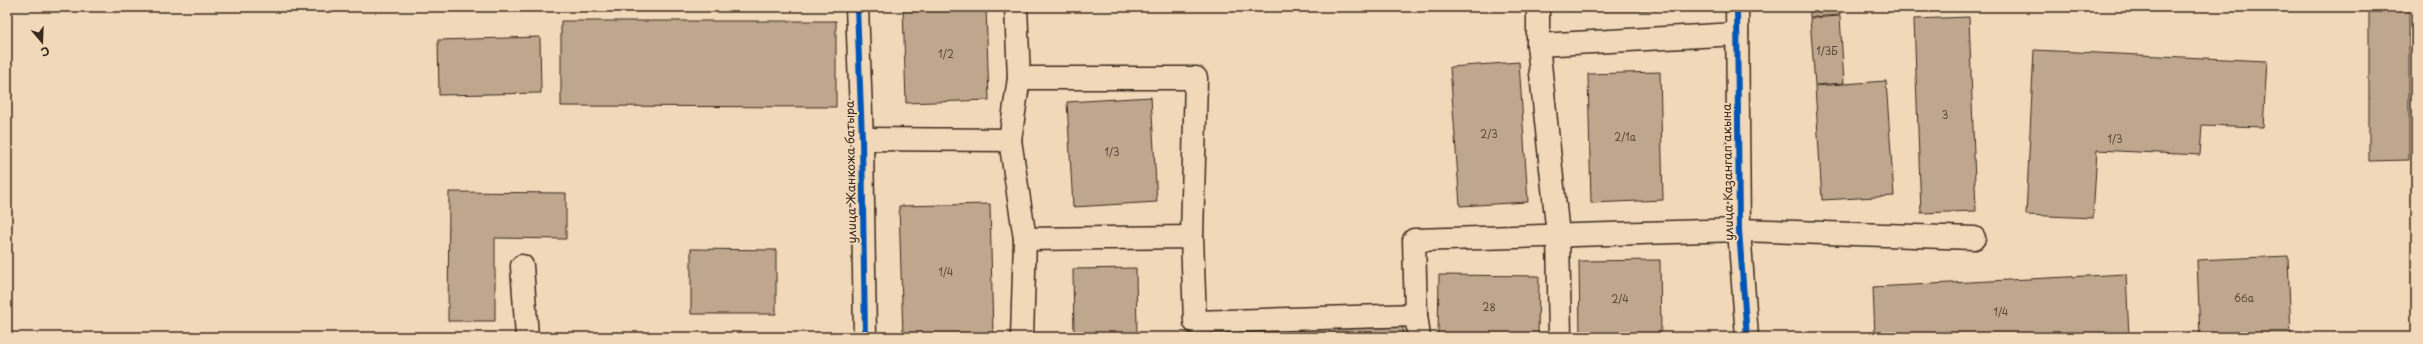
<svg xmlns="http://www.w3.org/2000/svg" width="2423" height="344" font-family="'Playpen Sans',sans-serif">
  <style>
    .building { fill: #bea78d; stroke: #3b2a1e }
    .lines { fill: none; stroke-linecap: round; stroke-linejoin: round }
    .minor-casing { stroke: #3b2a1e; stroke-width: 25 }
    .minor { stroke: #f0d8b8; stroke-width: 22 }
    .cycleway-casing { stroke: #f0d8b8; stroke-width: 8 }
    .cycleway { stroke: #0057b8; stroke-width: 6 }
    .labels { text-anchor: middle; stroke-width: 4; stroke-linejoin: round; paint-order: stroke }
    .number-label { font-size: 10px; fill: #5c493a }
    .street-label { font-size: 12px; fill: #3b2a1e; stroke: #f0d8b8 }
  </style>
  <rect width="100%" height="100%" fill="#f0d8b8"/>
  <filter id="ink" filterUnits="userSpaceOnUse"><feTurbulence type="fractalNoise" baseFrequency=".025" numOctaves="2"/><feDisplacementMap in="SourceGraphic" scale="8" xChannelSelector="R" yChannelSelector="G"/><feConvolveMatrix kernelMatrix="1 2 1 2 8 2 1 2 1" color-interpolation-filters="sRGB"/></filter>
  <g filter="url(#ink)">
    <!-- building -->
    <g class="building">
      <path d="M903,7h83l3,93 -83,3z"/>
      <path d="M1568,7h88v3l-88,1z"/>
      <path d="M1810,7h29l1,8 -30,2z"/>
      <path d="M2369,7h40v153l-40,1z"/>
      <path d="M1840,16l4,67 -29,2 -5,-67z"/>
      <path d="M1969,17l7,194 -55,2 -7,-194z"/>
      <path d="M561,21h275v86l-275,-1z"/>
      <path d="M540,37l1,56 -102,2 -1,-55z"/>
      <path d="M2034,50l233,11 -4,66 -61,-2 -2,30 -103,-5 -4,68 -67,-3z"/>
      <path d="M1519,62l9,140 -68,4 -10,-139z"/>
      <path d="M1660,72l3,128 -72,3 -3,-129z"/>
      <path d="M1886,81l8,115 -72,4 -7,-114z"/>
      <path d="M1151,97l6,105 -84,5 -6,-105z"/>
      <path d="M449,192l117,1v46l-71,-1v83h-47z"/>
      <path d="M990,204l3,133h-90l-4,-131z"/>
      <path d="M691,249l85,1v64h-85z"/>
      <path d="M2288,256l3,81h-91l-3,-77z"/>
      <path d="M1660,260l1,77h-81l-1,-76z"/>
      <path d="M1136,268l1,69h-63l-1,-68z"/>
      <path d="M2126,274l3,63h-254l-2,-50z"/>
      <path d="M1439,275l100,1 -1,61h-100z"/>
      <path d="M1403,327v10h-252v-2z"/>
    </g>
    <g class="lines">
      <!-- minor casing -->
      <g class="minor-casing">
        <g id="minor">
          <path d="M857,7l5,132 3,198"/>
          <path d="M1538,7v38l199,-11"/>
          <path d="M1737,7l2,223 8,107"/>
          <path d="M1538,45l20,190 2,102"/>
          <path d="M1019,78h177l-4,159"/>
          <path d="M862,139l148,1 15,99 167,-2 3,85 221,-7 -2,-75 325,-10 235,8"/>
          <path d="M1010,140l9,-62 -3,-71"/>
          <path d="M522,266l5,71"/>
          <path d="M1416,315l3,22"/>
          <path d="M1022,337l3,-98"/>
        </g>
      </g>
      <!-- minor -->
      <use href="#minor" class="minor"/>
      <!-- cycleway casing -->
      <g class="cycleway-casing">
        <g id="cycleway">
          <path d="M857,7l5,132 3,198"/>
          <path d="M1737,7l2,223 8,107"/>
        </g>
      </g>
      <!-- cycleway -->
      <use href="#cycleway" class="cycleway"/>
    </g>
  </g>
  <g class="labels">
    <!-- number labels -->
    <g class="number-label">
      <text x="1827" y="55">1/3Б</text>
      <text x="946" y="58">1/2</text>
      <text x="1945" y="119">3</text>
      <text x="1489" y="138">2/3</text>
      <text x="1625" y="141">2/1а</text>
      <text x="2115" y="143">1/3</text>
      <text x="1112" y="156">1/3</text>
      <text x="946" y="276">1/4</text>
      <text x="2244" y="302">66а</text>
      <text x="1620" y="303">2/4</text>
      <text x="1489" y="311">28</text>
      <text x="2001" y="316">1/4</text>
    </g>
    <!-- street labels -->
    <g class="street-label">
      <text transform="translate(851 172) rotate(-91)" y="4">улица Жанкожа батыра</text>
      <text transform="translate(1728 172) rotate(-91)" y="4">улица Казангап акына</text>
    </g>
  </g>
  <!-- margin -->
  <rect width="2423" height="344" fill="none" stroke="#f0d8b8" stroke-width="24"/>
  <rect x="12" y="12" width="2399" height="320" fill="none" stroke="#3b2a1e" stroke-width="1.5" filter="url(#ink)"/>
  <!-- north arrow -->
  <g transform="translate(42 42) rotate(161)" stroke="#f0d8b8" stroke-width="3" paint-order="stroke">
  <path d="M0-3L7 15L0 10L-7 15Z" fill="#3b2a1e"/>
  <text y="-6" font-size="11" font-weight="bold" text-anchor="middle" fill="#3b2a1e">С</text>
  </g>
</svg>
